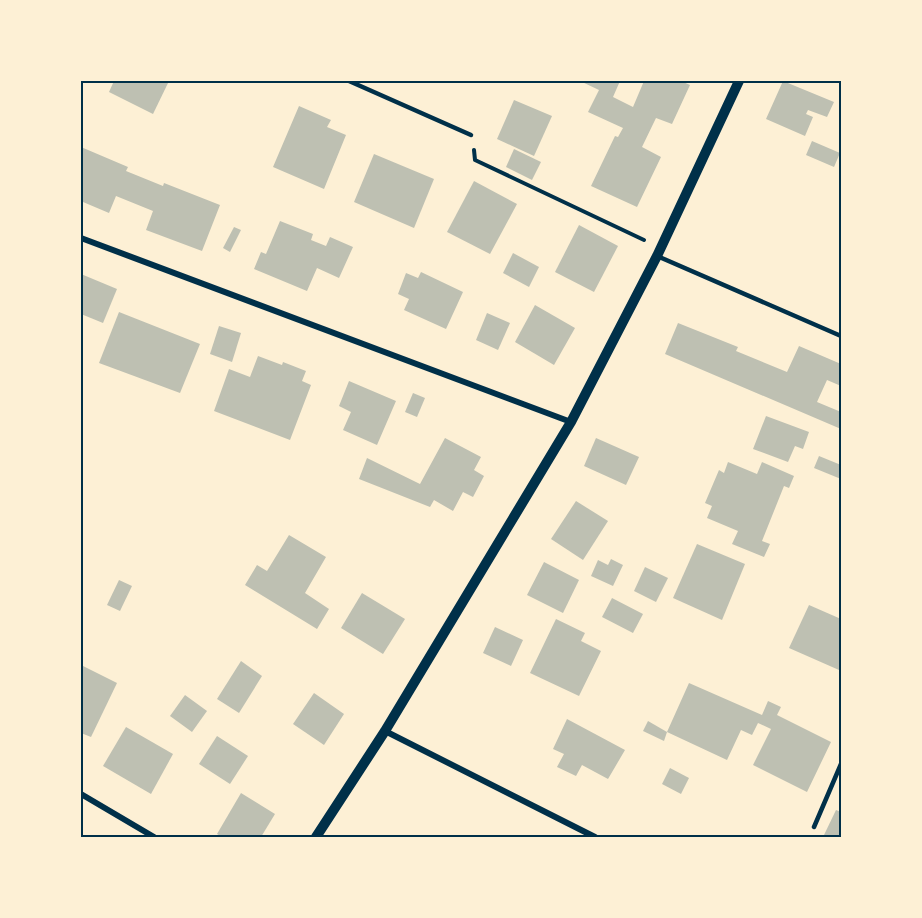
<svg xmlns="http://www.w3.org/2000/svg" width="922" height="918" font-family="'PT Sans',sans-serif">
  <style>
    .building { fill: #bec0b2 }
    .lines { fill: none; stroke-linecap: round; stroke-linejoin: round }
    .path { stroke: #003049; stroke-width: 4 }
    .service { stroke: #003049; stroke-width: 4.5 }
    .minor { stroke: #003049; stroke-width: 6 }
    .tertiary { stroke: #003049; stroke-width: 10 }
    .neatline { fill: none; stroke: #003049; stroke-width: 2 }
  </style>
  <rect width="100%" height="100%" fill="#fdf0d5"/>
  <!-- building -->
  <g class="building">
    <path d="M114,81h55l-16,33 -44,-22z"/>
    <path d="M580,81h40l-7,16 20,10 11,-26h37l9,4 -18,39 -16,-6 -14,29 19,10 -24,50 -46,-21 24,-50 3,1 5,-9 -35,-16 11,-22z"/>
    <path d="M783,81l51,21 -7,15 -19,-7 -2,4 7,3 -8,19 -39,-17z"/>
    <path d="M514,100l38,16 -18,40 -37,-17z"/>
    <path d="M299,106l32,14 -4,7 19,8 -22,54 -51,-22z"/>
    <path d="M812,141l28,12 -6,14 -28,-12z"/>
    <path d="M81,147l47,20 -2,4 37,15 1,-3 56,22 -18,46 -56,-21 7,-19 -37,-15 -7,17 -26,-11 -2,4z"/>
    <path d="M514,149l27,13 -9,18 -26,-13z"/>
    <path d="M374,154l60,25 -20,49 -60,-26z"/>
    <path d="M474,181l43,23 -27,50 -43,-22z"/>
    <path d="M280,221l33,13 -2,6 15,6 4,-9 23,10 -14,31 -22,-10 -10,23 -53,-22 7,-17 5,2z"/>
    <path d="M579,225l39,21 -24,46 -39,-20z"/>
    <path d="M234,227l7,3 -11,22 -7,-4z"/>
    <path d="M513,253l26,14 -10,20 -26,-14z"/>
    <path d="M421,272l42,20 -17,37 -42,-19 5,-11 -11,-5 8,-21 12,5z"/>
    <path d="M81,274l36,15 -14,34 -22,-9z"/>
    <path d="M535,305l40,23 -21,37 -39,-23z"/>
    <path d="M119,312l81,32 -20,49 -81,-30z"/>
    <path d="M487,313l23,10 -12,27 -22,-10z"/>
    <path d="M678,323l60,24 -2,4 51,21 12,-26 42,18v22l-14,-6 -10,22 24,10v17l-176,-75z"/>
    <path d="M219,326l22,7 -9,29 -22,-8z"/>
    <path d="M258,356l24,9 1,-3 23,9 -4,10 9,4 -21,55 -76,-29 15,-42 21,8z"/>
    <path d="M349,381l47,20 -19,44 -34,-15 8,-18 -12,-6z"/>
    <path d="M413,393l12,5 -8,19 -12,-5z"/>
    <path d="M766,416l43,16 -6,17 -8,-3 -7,16 -35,-13z"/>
    <path d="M445,438l36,19 -7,13 10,6 -11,21 -10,-5 -10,19 -19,-11 -4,7 -71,-28 8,-21 53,26z"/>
    <path d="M596,438l43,19 -13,28 -42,-19z"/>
    <path d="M819,456l22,9v14l-27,-11z"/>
    <path d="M728,462l29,12 5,-12 32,14 -5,12 -5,-2 -22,55 8,3 -6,13 -32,-13 6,-13 -31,-13 5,-12 -7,-3 14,-33 5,3z"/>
    <path d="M576,501l32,20 -25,39 -32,-21z"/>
    <path d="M289,535l37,22 -21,36 24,16 -12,20 -72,-44 12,-20 10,6z"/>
    <path d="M697,544l48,20 -23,56 -49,-22z"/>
    <path d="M611,559l12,6 -10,21 -22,-10 7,-16 10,5z"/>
    <path d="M544,562l35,18 -16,33 -36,-18z"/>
    <path d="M645,567l23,11 -12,24 -22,-11z"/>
    <path d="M119,580l13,6 -12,25 -13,-6z"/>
    <path d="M362,593l43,26 -22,35 -42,-26z"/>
    <path d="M612,598l31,16 -10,19 -31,-16z"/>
    <path d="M809,605l32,14 -2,51 -50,-22z"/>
    <path d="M556,619l29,14 -4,8 20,10 -22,45 -49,-23z"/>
    <path d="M495,627l28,13 -12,26 -28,-13z"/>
    <path d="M241,661l21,15 -23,37 -22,-14z"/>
    <path d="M81,665l36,18 -26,54 -10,-4z"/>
    <path d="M689,683l73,32 6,-14 13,6 -4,8 54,27 -24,50 -54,-27 18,-36 -13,-6 -6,12 -11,-5 -14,30 -60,-28z"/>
    <path d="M314,693l30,21 -20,31 -31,-21z"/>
    <path d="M185,695l22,16 -15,21 -22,-16z"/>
    <path d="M567,719l58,31 -17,29 -26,-14 -6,11 -19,-9 7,-13 -11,-5z"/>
    <path d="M648,721l19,11 -3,9 -21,-10z"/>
    <path d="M126,727l47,27 -22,40 -48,-28z"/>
    <path d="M217,736l31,20 -18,28 -31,-20z"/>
    <path d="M670,768l19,10 -8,16 -19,-10z"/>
    <path d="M241,793l34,21 -14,23h-39l-5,-3z"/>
    <path d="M836,810l5,2v18l-3,7h-9l-5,-2z"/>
  </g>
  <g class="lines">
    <!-- path -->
    <path class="path" d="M474,150l1,10 169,80"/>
    <!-- service -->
    <g class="service">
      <path d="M349,81l122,54"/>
      <path d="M657,256l184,80"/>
      <path d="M814,827l27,-63"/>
    </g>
    <!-- minor -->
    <g class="minor">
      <path d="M81,238l490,184"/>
      <path d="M385,731l210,106"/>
      <path d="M81,794l73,43"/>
    </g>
    <!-- tertiary -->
    <path class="tertiary" d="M316,837l69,-106 186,-309 86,-166 82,-175"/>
  </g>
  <!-- border -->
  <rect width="922" height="918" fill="none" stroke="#fdf0d5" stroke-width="165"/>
  <rect x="82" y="82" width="758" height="754" class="neatline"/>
</svg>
